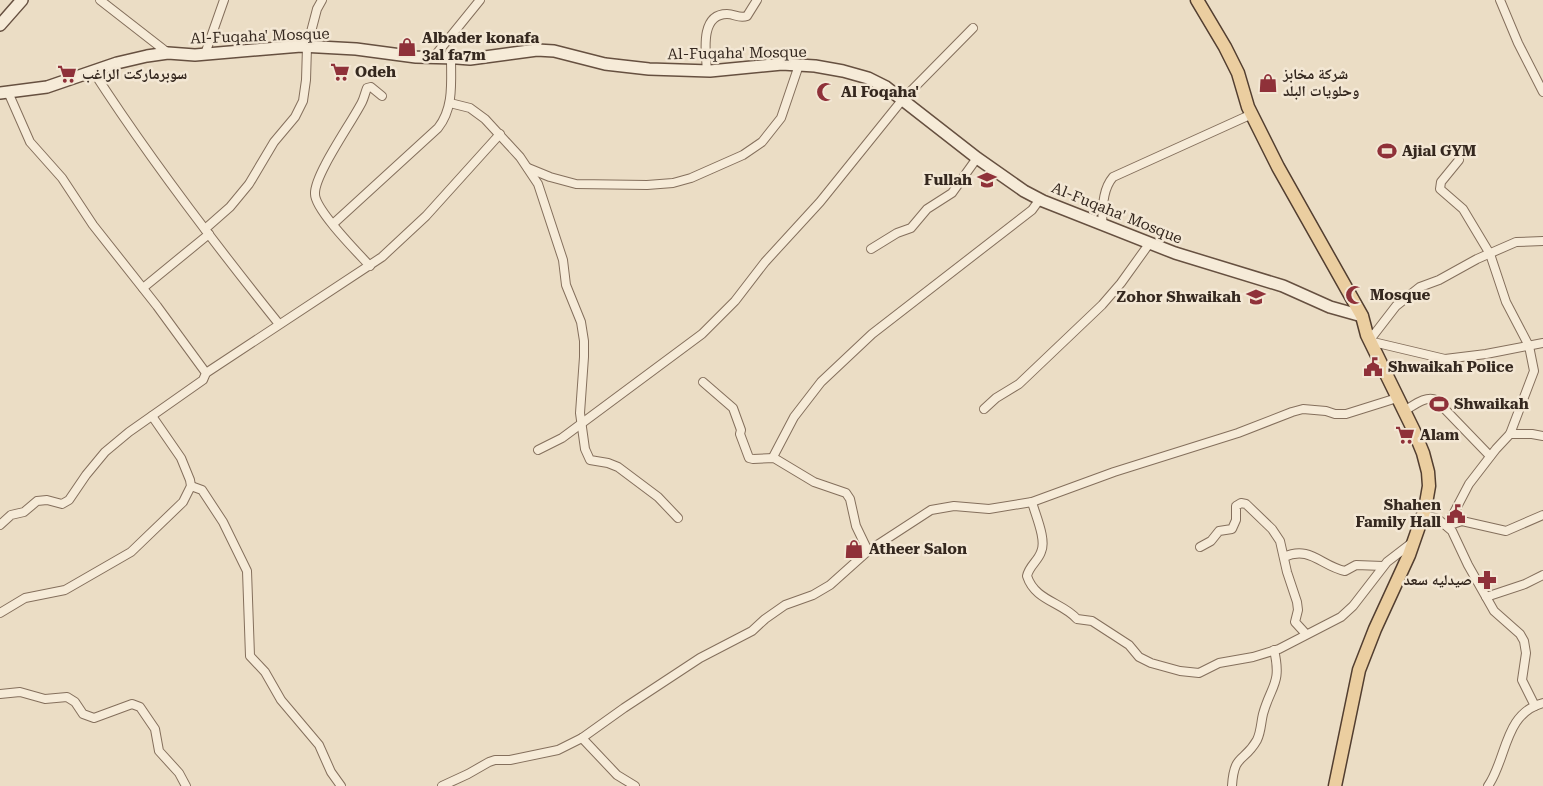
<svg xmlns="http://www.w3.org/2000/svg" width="1543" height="786" font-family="'Roboto Serif','Noto Naskh Arabic',serif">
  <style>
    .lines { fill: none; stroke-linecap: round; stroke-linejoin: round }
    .street-casing { stroke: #846f5c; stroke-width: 10 }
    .secondary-casing { stroke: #665040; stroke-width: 14 }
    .primary-casing { stroke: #523e30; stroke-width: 15 }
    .street { stroke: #f6ebd8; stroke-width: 8 }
    .secondary { stroke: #f6ebd8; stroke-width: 11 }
    .primary { stroke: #ebcea0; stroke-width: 12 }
    .labels { text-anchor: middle; stroke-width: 5; stroke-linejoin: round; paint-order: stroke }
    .street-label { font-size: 15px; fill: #35281f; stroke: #f3e7d4 }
    .poi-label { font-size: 15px; font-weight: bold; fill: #35281f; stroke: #f3e7d4; text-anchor: start }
  </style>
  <rect width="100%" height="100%" fill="#ebddc5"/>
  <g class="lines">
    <!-- street casing -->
    <g class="street-casing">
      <g id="street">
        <path d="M100,0l68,53"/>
        <path d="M1500,0l18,43 25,49"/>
        <path d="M205,54l19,-54"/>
        <path d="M433,58l47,-58"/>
        <path d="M93,71c56,87 121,172 186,253"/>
        <path d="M707,71c-1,-17 -8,-57 20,-57 8,0 12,5 20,2l10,-16"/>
        <path d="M450,103l20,5 15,11 35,38 18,27 25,76 3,25 15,37 3,19v16l-4,56 5,36 5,11 18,3 10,4 40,30 20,21"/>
        <path d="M528,168l22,9 26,7 71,1 26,-2 18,-5 52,-23 19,-13 19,-24 18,-53"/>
        <path d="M333,224l105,-96c16,-20 13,-46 13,-70"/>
        <path d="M1102,225c1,-17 0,-35 11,-48l139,-63"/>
        <path d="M205,229l25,-22 19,-23 25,-42 21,-25 8,-16 3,-21 1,-33 10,-38 5,-9"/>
        <path d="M1543,241l-27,1 -39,17 -38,21 -19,7 -24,19 -27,35 76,18 41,-5 57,-11"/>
        <path d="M871,249l26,-16 14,-5 16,-19 25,-16 25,-35"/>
        <path d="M370,266c-12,-13 -55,-56 -55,-72 -1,-19 37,-72 47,-92 2,-4 3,-9 5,-14l4,-1 11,9"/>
        <path d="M143,288l66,-54"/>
        <path d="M206,373l176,-116 44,-41 74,-82"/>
        <path d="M703,382l30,26 8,22 -1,4 9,24 4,1 21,-1 40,24 32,11 4,6 6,27 12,25"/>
        <path d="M984,409l12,-11 23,-14 83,-79 19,-22 28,-39"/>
        <path d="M1404,411c9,-5 22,-16 32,-11l54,56"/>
        <path d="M1510,434h22l11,2"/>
        <path d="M538,450l24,-12 140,-104 33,-33 30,-39 55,-60 83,-103 70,-71"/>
        <path d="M773,457l21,-40 27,-35 51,-48 160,-124 8,-11"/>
        <path d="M191,486l11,4 21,32 24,49 3,85 15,16 16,28 38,45 12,27 10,14"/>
        <path d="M1032,502c3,12 15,38 9,50 -3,9 -12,14 -14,24 8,25 35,26 50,43l15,2 37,24 10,12 12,6 29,8 19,2 20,-10 34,-6 26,-8 62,-32 12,-11 34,-44 26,-20"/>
        <path d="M1423,514l15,5 14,12 16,34 26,46 26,23 4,7 2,12 -4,27 13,26"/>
        <path d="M0,525l11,-10 13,-3 13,-11 10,-1 15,4 7,-4 17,-25 19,-23 24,-20 74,-52 3,-7 -49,-67 -64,-81 -31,-47 -32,-36 -22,-50"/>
        <path d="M1447,526l22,-42 27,-35 14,-15 24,-63 -5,-25 -23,-44 -16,-48 -27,-45 -23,-20 1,-7 18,-22"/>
        <path d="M1447,526l15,-5 44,10 37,-16"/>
        <path d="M1200,547l11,-6 8,-10 13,-2 4,-9v-14l5,-3 5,1 26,25 8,12 7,31 10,30 1,8 -3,12 11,12"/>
        <path d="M1284,557c26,-12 37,9 61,14l11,-6 27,1"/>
        <path d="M1486,597l39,-13 18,-9"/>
        <path d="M0,613l25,-15 40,-8 66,-38 52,-50 8,-16 -1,-6 -9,-22 -29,-42"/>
        <path d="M0,694l20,-2 25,7 22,-2 8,5 8,12 11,4 38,-14 8,3 15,22 4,22 20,22 7,13"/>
        <path d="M582,738l35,37 18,11"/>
        <path d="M442,786l26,-12 21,-12 6,-2h15l48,-10 24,-12 42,-30 76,-50 52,-27 13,-12 20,-14 28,-10 17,-10 38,-34 63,-41 23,-4 35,3 43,-7 82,-30 124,-39 54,-21 11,-3 23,2 9,3h11l51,-16"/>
        <path d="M1232,786c2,-33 12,-23 25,-46 4,-8 4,-18 6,-26 8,-29 19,-30 11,-64"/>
        <path d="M1488,786c19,-27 16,-73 55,-83"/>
      </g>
    </g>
    <!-- secondary casing -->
    <g class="secondary-casing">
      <g id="secondary">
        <path d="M0,25l22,-25"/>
        <path d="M0,93l47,-6 70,-24 30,-7 21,-3 27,2 106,-9 55,3 60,8 41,1 13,1 67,-9 17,1 51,13 44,5 61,2 72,-7 33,2 28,5 25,7 18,9 91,71 47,33 19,10 132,52 108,33 47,21 32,9"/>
      </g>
    </g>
    <!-- primary casing -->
    <g class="primary-casing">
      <path id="primary" d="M1197,0l28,47 13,26 10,34 30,60 84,149 5,19 47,96 9,22 5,19 1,14 -4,23 -16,46 -34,74 -16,41 -24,116"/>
    </g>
    <!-- street -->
    <use href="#street" class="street"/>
    <!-- secondary -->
    <use href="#secondary" class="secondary"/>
    <!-- primary -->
    <use href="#primary" class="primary"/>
  </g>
  <!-- icons -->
  <defs>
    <g id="shop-bare" transform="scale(1.5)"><path d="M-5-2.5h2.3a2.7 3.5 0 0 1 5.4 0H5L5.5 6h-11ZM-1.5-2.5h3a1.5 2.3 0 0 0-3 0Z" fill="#8f3139" stroke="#f3e7d4" stroke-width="2.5" paint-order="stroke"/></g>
    <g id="supermarket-bare" transform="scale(1.5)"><path d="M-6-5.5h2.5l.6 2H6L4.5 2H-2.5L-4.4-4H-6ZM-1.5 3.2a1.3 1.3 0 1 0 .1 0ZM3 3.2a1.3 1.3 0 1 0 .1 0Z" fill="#8f3139" stroke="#f3e7d4" stroke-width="2.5" paint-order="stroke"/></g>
    <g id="mosque-bare" transform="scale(1.5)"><path d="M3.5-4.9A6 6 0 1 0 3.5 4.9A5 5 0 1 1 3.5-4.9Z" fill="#8f3139" stroke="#f3e7d4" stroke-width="2.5" paint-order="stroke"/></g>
    <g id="stadium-bare" transform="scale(1.5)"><path d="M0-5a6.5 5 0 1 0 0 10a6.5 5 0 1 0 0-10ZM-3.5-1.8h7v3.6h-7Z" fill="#8f3139" stroke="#f3e7d4" stroke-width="2.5" paint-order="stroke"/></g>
    <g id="school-bare" transform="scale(1.5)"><path d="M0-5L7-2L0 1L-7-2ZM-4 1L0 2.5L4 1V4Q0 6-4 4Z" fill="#8f3139" stroke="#f3e7d4" stroke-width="2.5" paint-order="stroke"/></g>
    <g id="civic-bare" transform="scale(1.5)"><path d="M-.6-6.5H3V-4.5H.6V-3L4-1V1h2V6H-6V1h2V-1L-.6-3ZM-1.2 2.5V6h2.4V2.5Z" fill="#8f3139" stroke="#f3e7d4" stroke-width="2.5" paint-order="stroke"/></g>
    <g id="pharmacy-bare" transform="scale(1.5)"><path d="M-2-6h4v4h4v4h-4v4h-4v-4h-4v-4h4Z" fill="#8f3139" stroke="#f3e7d4" stroke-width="2.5" paint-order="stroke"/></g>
  </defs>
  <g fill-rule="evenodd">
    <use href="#shop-bare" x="407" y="47"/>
    <use href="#supermarket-bare" x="340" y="72"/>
    <use href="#supermarket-bare" x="67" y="74"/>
    <use href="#shop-bare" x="1268" y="83"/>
    <use href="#mosque-bare" x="826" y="92"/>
    <use href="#stadium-bare" x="1387" y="151"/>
    <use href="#school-bare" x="987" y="180"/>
    <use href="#mosque-bare" x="1355" y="295"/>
    <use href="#school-bare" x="1256" y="297"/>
    <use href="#civic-bare" x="1373" y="367"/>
    <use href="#stadium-bare" x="1439" y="404"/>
    <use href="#supermarket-bare" x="1405" y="435"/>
    <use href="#civic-bare" x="1456" y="514"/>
    <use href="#shop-bare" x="854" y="549"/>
    <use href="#pharmacy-bare" x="1487" y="580"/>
  </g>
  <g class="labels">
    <!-- street labels -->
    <g class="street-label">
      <text transform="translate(260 36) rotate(-2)" y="5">Al-Fuqaha' Mosque</text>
      <text transform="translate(737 53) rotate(-1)" y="5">Al-Fuqaha' Mosque</text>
      <text transform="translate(1117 213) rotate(22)" y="5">Al-Fuqaha' Mosque</text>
    </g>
    <!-- poi labels -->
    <g class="poi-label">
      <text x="422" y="43">Albader konafa<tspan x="422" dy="17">3al fa7m</tspan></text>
      <text x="355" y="77">Odeh</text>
      <text x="82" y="79">سوبرماركت الراغب</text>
      <text x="1283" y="79">شركة مخابز<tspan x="1283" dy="17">وحلويات البلد</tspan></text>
      <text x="841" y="97">Al Foqaha'</text>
      <text x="1402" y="156">Ajial GYM</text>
      <text x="972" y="185" text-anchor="end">Fullah</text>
      <text x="1370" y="300">Mosque</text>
      <text x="1241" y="302" text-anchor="end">Zohor Shwaikah</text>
      <text x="1388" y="372">Shwaikah Police</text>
      <text x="1454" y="409">Shwaikah</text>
      <text x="1420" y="440">Alam</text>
      <text x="1441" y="510" text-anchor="end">Shahen<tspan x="1441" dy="17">Family Hall</tspan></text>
      <text x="869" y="554">Atheer Salon</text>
      <text x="1472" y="585" text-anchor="end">صيدليه سعد</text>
    </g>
  </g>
</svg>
